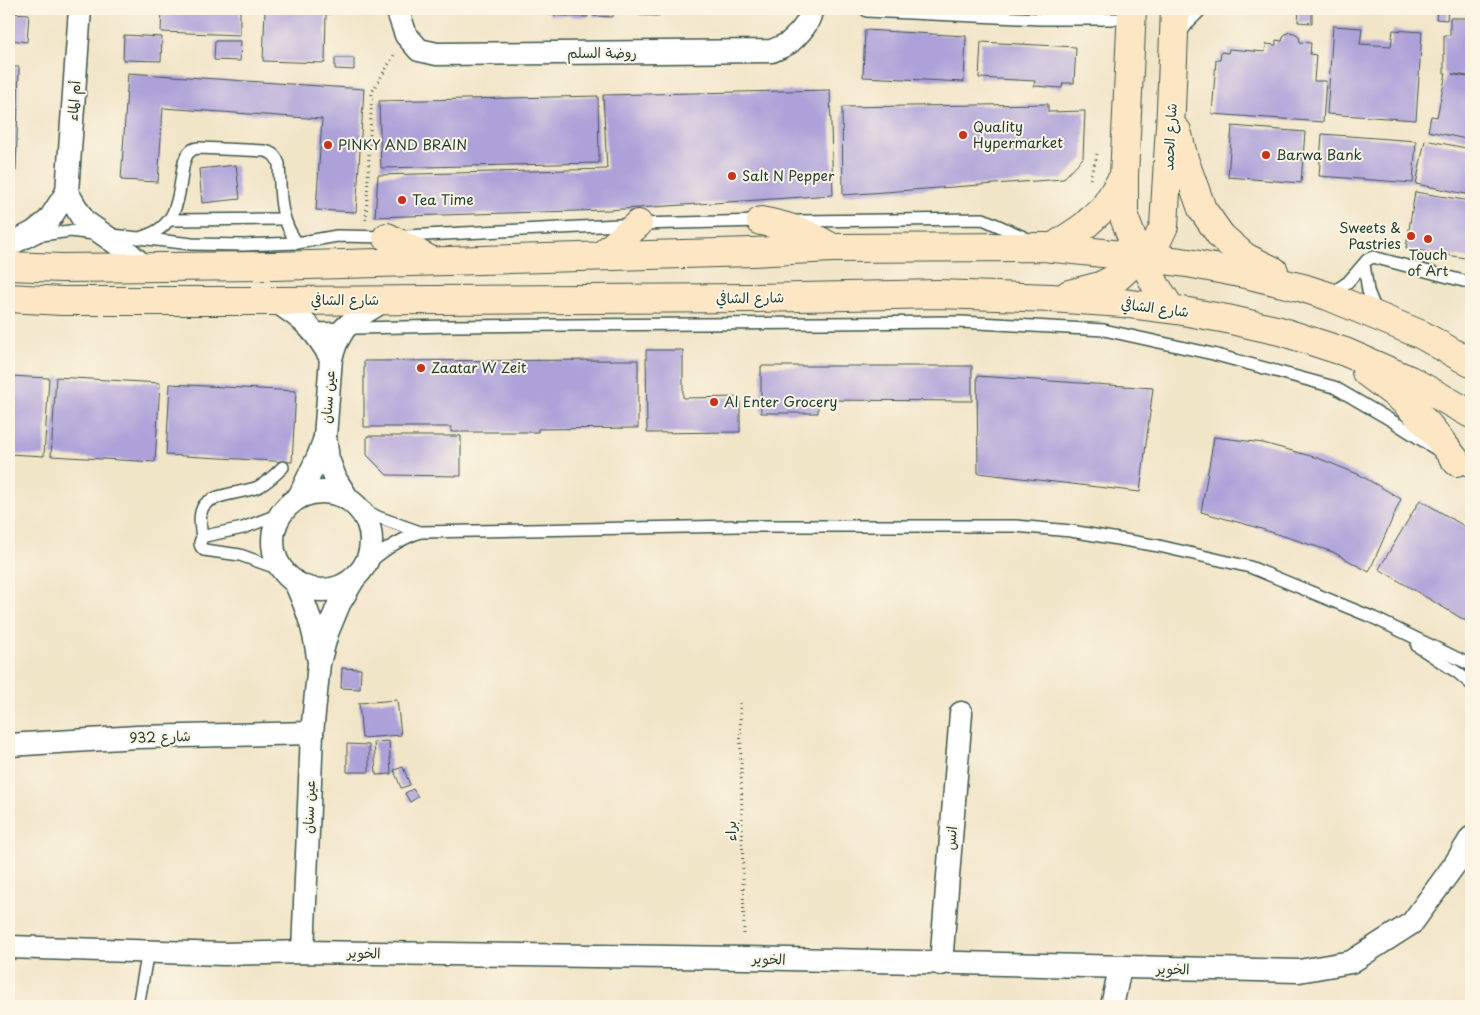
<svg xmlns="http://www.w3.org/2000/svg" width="1480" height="1015" font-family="'Playpen Sans','Playpen Sans Arabic',sans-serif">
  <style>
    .building { fill: #aea1d9 }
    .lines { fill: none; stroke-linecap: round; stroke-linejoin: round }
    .lane-casing { stroke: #3e564a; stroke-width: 14 }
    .street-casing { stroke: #3e564a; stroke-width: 25 }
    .secondary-casing { stroke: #3e564a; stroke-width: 30 }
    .path { stroke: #3e564a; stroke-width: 3; stroke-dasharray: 1 4; stroke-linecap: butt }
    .lane { stroke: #fff; stroke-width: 11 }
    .street { stroke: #fff; stroke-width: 22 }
    .secondary { stroke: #fce6c4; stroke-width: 28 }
    .poi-dot { fill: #c8321e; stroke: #fcf5e5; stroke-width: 2 }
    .labels { text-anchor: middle; stroke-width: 4; stroke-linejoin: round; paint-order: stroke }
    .street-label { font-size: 14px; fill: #1f3d34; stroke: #fcf5e5 }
    .poi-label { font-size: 14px; fill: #1f3d34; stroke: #fcf5e5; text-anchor: start }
  </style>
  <rect width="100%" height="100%" fill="#fcf5e5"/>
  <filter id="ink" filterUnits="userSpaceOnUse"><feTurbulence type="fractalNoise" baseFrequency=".02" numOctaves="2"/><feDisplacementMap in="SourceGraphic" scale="10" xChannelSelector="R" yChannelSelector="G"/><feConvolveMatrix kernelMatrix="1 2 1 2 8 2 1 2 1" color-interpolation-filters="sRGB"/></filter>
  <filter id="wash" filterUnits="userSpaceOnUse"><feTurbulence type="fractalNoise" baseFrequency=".0096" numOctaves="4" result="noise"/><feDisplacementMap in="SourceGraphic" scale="20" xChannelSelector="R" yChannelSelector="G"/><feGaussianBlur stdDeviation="1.12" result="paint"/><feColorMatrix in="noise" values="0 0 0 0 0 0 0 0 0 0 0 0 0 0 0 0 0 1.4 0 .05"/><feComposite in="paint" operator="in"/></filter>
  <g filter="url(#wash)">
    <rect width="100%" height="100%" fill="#f1e5c8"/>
    <g id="blocks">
      <!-- building -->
      <g class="building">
        <path d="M162,9h78v26l-79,-3z"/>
        <path d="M265,9h66v5h-5l-1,49 -62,-2z"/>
        <path d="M549,9h39v8l-39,-2z"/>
        <path d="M594,9h19v8l-20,-1z"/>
        <path d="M639,9h20v7l-20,-1z"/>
        <path d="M753,9h13l-6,6z"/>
        <path d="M1299,9h13v14l-14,-1z"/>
        <path d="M1437,9h11l-1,11 -11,-1z"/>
        <path d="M12,13l17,1 -2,28 -17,-2z"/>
        <path d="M1450,18h21v58l-19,-2 19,4v62l-43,-9 3,-15 6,1 9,-44h-2v-38h6z"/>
        <path d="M1333,26l29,2 -2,16 31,2 2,-16 29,2 -6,88 -89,-6z"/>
        <path d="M865,30l101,6 -2,46 -101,-5z"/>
        <path d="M1289,32l5,1 5,3 1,6 11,1 -1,11 6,1 -2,26h12l-3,41 -111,-8 4,-54h4l1,-8 7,1 1,-4 36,3 1,-8 10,1v-5l6,1 2,-6z"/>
        <path d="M124,35l38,2 -1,24 -38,-1z"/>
        <path d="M215,41h26l-1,20 -26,-1z"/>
        <path d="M981,42l95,5 -2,36h-11l-1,5 -28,-2 1,-5 -56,-3z"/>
        <path d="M335,58h19v12l-19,-1z"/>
        <path d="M9,67h10l-3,104 -7,-1z"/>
        <path d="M128,73l236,16 -8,123 -40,-2 6,-91 -159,-11 -5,74 -37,-2z"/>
        <path d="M830,90l3,105 -225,15 -233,7 3,-42 229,-6 -4,-74z"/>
        <path d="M598,96l1,67 -218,5 -2,-67z"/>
        <path d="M1048,104v8l37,-1 -2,47 -20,21 -220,16 -1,-88z"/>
        <path d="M1232,126l73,6 -4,51 -73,-6z"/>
        <path d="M1322,134l94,7 -3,42 -94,-7z"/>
        <path d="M1425,140l46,9v46l-55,-11z"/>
        <path d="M236,165l4,34 -38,4 -3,-34z"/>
        <path d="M1415,192l56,9v58l-65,-11z"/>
        <path d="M646,350h37v48l57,-1v35l-93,1z"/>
        <path d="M638,360v68l-100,1v3h-87v-5h-87v-66z"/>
        <path d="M761,366h211v35l-154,-1v13h-57z"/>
        <path d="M9,376l40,2 -5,78 -35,-2z"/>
        <path d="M977,376l176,12 -13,104 -162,-19z"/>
        <path d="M56,377l104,6 -5,79 -104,-6z"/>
        <path d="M170,384l126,7 -4,71 -126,-7z"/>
        <path d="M367,436h94v40l-74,-1 -20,-20z"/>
        <path d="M1214,437l49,6 55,15 42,17 41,24 -32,73 -36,-20 -81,-26 -51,-14z"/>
        <path d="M1420,500l51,30v94l-92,-55z"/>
        <path d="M342,668l19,1 -1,20 -19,-1z"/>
        <path d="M397,700l4,35 -39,3 -3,-35z"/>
        <path d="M389,741l2,33 -15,1 -2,-33z"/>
        <path d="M347,744l22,1v27h-22z"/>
        <path d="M403,767l7,18 -9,3 -7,-18z"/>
        <path d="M413,789l5,8 -8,5 -5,-9z"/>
      </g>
    </g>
  </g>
  <g filter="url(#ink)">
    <use href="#blocks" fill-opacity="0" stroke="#3e564a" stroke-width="1"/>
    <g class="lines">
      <!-- lane casing -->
      <g class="lane-casing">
        <g id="lane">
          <path d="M867,11l173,8h91"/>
          <path d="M169,220l115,-1"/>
          <path d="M798,221l185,-2 45,20"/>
          <path d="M112,235l80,9 52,1 53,-2 40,-7 50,1 251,-13 124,-3"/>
          <path d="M35,236l35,-5 24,3"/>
          <path d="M142,237c36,-10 36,-38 41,-70 1,-6 3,-13 9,-17 1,-1 5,-2 7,-2l66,3c8,2 11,5 14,13 2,30 -1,52 18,79"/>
          <path d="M1364,264l4,27 9,22"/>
          <path d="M1329,295l19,-13 19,-22 6,-3 98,26"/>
          <path d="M312,329l138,-3 511,-4 143,8 109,24 121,33 60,35 42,27"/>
          <path d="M1456,462l15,10"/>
          <path d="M358,507l20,10 42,15 319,-6h276l56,5 88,15 91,21 124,51 97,47"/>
          <path d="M280,514l-37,14 -38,8c-6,4 -7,9 -1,14l36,5 31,11 14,8"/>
          <path d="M202,538c-1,-9 -4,-22 1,-31 7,-13 41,-14 55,-20 10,-5 17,-12 25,-20"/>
          <path d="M363,568c19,-17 34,-27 57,-36"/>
          <path d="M1417,646l41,27 13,11"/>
          <path d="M138,1006l10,-55"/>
        </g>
      </g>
      <!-- street casing -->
      <g class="street-casing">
        <g id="street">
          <path d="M397,9l9,26 13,15 18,4 335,-3c6,-3 13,-5 18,-9 9,-8 21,-21 21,-33"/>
          <path d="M1174,33l10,-14 10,-10"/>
          <path d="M67,192l13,-183"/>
          <path d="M9,245l25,-13 15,-12 18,-28 17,29 39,27 22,19"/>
          <path d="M275,301c28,18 39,27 56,57"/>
          <circle cx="322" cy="541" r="49"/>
          <path d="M299,497l19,-40 7,-19"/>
          <path d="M348,499l-12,-19 -8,-21 -3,-22 6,-79 5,-15 8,-14 13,-12 28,-17"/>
          <path d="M295,582c12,26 19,46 23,75"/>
          <path d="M9,745l128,-8 175,-4"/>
          <path d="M9,947l215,7 79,-2 442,6 554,13 52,-9 61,-39 43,-59 16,-26"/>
          <path d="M303,952l9,-219 7,-70 8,-30 12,-29 16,-27"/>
          <path d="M941,964l20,-251"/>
          <path d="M1112,1006l8,-38"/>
        </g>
      </g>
      <!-- secondary casing -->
      <g class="secondary-casing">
        <g id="secondary">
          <path d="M1132,9l-8,167v41l6,16 11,24 15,29 15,23"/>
          <path d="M1177,131l7,28 18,50 19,27 24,21 29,14"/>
          <path d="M761,221c24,4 47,12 68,25"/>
          <path d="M387,237l43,23"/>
          <path d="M1052,248l30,-20 22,-20 20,-32"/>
          <path d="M601,256l37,-32"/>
          <path d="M9,266l53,2 212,-2 478,-14 81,-4 212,-1 96,10 47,6 57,11 58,14 25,8 94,39 49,28"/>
          <path d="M1069,294l31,-8 18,-9 39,-36 7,-15 7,-117 4,-100"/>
          <path d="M9,298l53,3h213l478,-3 185,-4 113,4 71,5 55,7 50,9 53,12 65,21 65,28 61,34"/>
          <path d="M1366,372l37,28 26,26 28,36"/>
        </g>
      </g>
      <!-- path -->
      <g class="path">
        <path d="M1090,179l8,-28"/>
        <path d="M366,220l6,-128 22,-37"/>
        <path d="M740,703l4,231"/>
      </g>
      <!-- lane -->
      <use href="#lane" class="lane"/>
      <!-- street -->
      <use href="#street" class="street"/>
      <!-- secondary -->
      <use href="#secondary" class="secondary"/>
    </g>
  </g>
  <!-- markers -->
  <g class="poi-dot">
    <circle cx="963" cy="135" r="5"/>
    <circle cx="328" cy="145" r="5"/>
    <circle cx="1266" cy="155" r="5"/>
    <circle cx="732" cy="176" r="5"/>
    <circle cx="402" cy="200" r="5"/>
    <circle cx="1411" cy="236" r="5"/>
    <circle cx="1428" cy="239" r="5"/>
    <circle cx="421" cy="368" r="5"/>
    <circle cx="714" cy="402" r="5"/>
  </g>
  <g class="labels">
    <!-- street labels -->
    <g class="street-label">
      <text x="602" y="58">روضة السلم</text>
      <text transform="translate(74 101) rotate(-86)" y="5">أم الماء</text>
      <text transform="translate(1170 137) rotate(-87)" y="5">شارع الحمد</text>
      <text transform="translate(750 298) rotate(-1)" y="5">شارع الشافي</text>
      <text x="345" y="305">شارع الشافي</text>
      <text transform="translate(1155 308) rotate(7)" y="5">شارع الشافي</text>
      <text transform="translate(328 397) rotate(-86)" y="5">عين سنان</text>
      <text transform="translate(160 737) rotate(-2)" y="5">شارع 932</text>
      <text transform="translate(309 807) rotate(-88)" y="5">عين سنان</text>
      <text transform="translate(731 831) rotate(-91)" y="5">براء</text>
      <text transform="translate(951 838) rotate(-85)" y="5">انس</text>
      <text transform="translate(364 953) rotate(1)" y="5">الخوير</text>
      <text transform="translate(769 959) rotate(2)" y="5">الخوير</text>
      <text transform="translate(1173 969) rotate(1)" y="5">الخوير</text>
    </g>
    <!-- poi labels -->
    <g class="poi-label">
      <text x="973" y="132">Quality<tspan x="973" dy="16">Hypermarket</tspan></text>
      <text x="338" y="150">PINKY AND BRAIN</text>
      <text x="1276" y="160">Barwa Bank</text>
      <text x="742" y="181">Salt N Pepper</text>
      <text x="412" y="205">Tea Time</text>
      <text x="1401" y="233" text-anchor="end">Sweets &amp;<tspan x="1401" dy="16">Pastries</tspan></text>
      <text x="1428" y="260" text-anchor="middle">Touch<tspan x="1428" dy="16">of Art</tspan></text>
      <text x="431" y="373">Zaatar W Zeit</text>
      <text x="724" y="407">Al Enter Grocery</text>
    </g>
  </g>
  <!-- margin -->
  <rect width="1480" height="1015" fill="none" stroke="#fcf5e5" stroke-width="30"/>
</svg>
